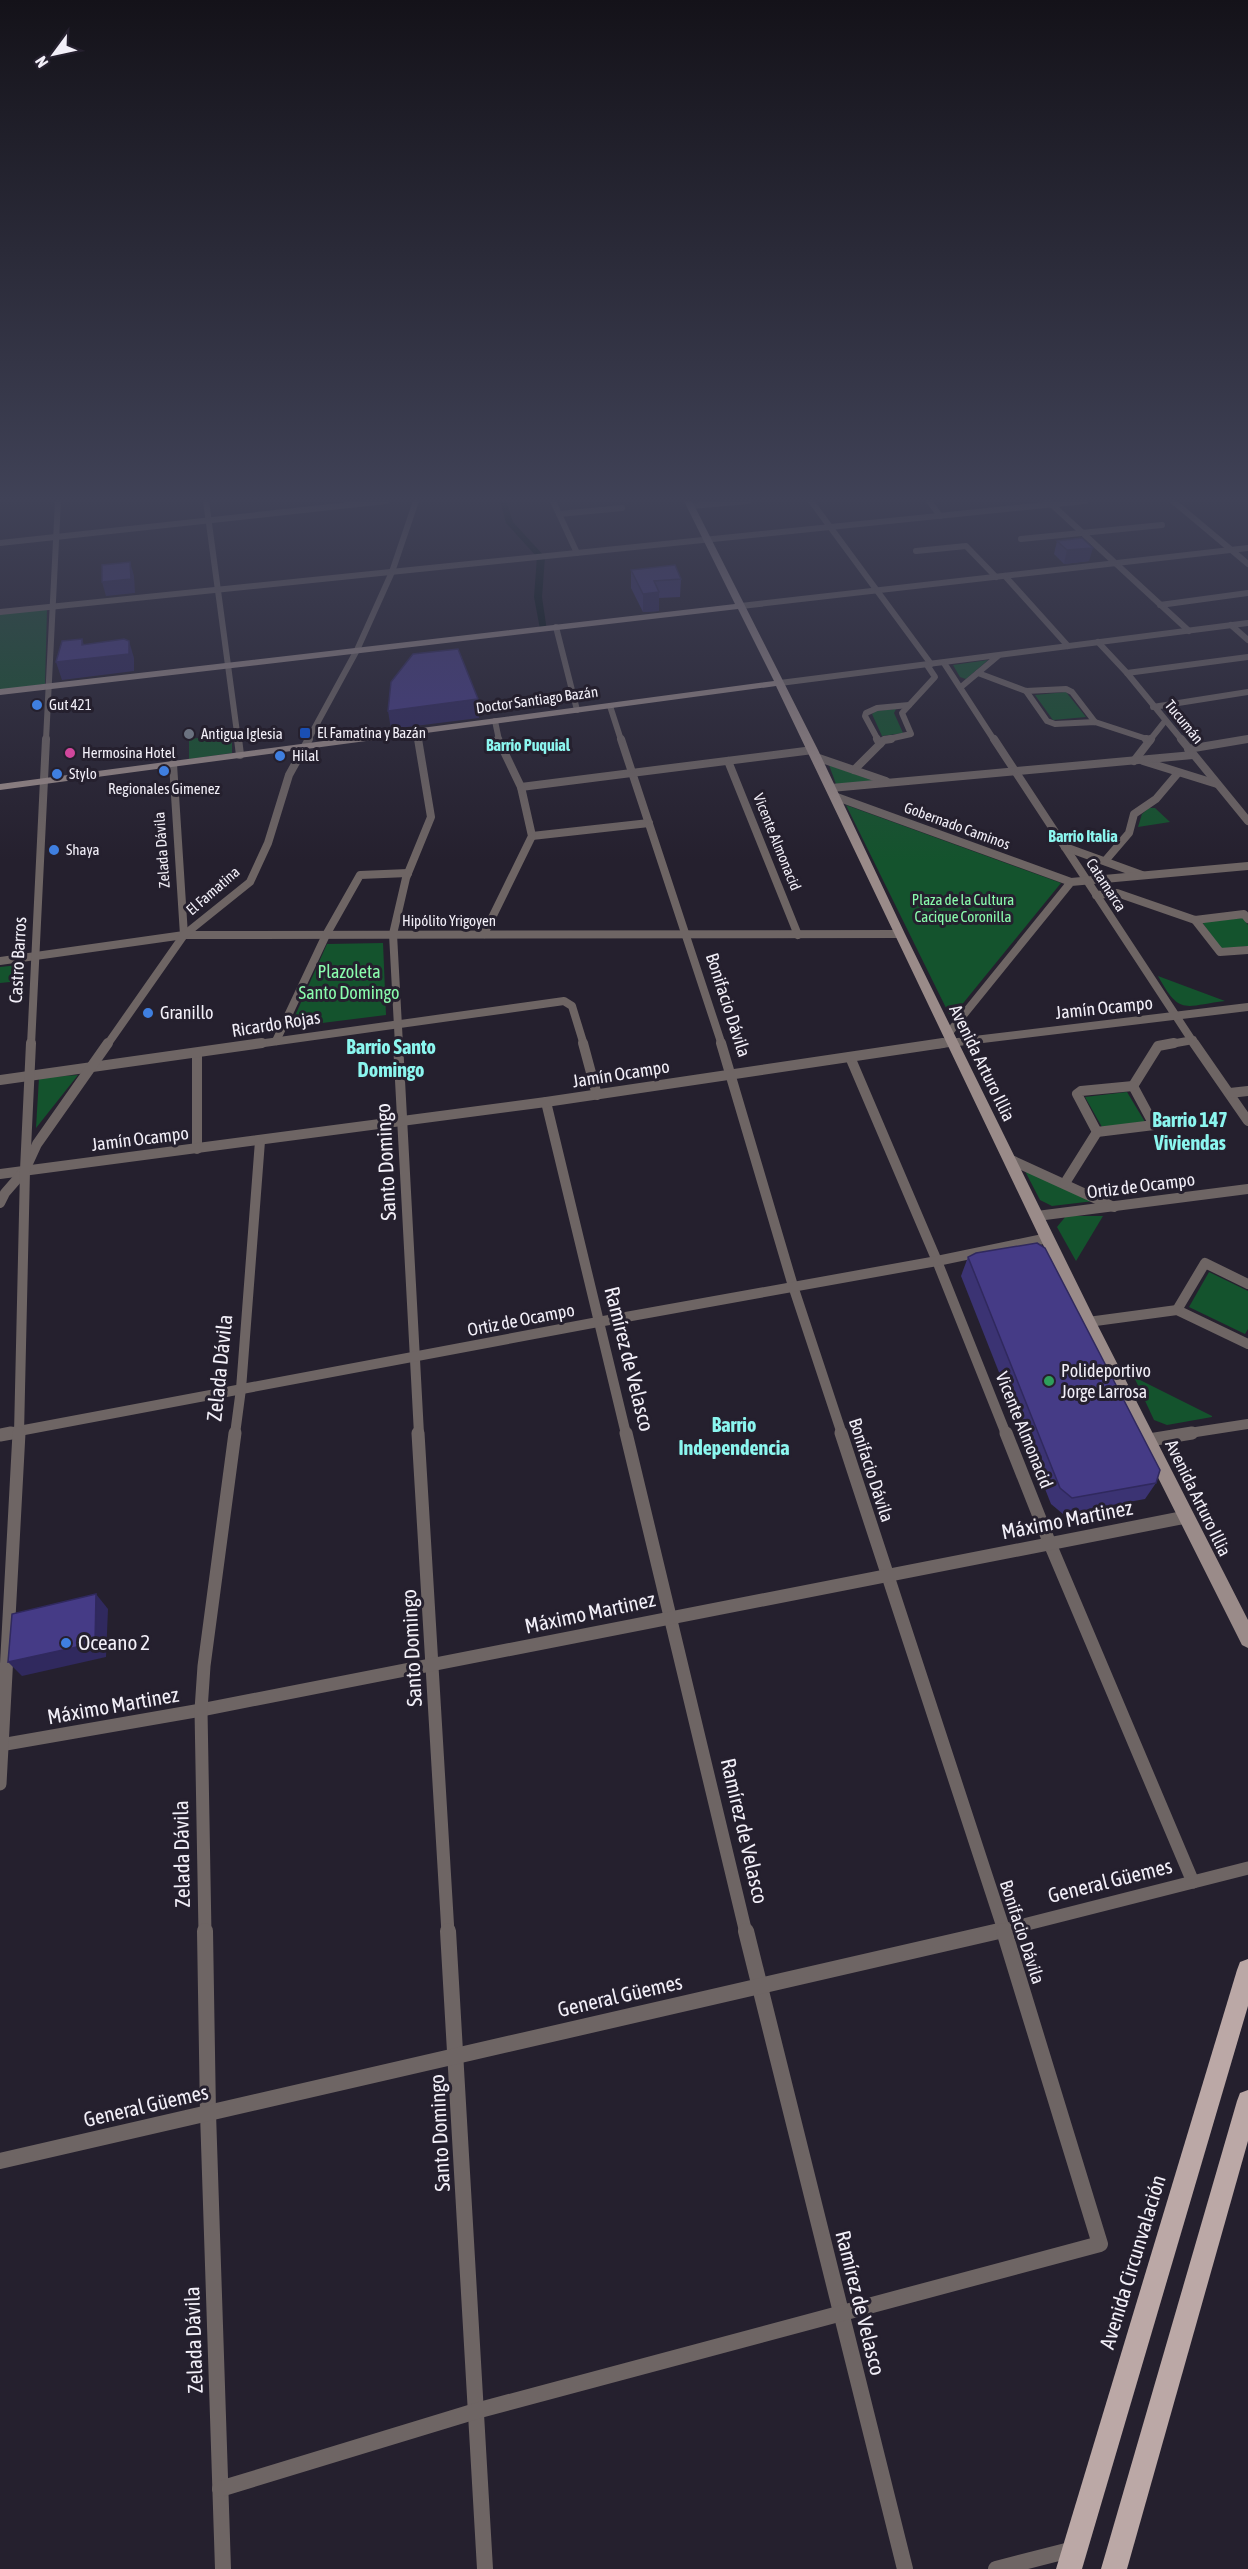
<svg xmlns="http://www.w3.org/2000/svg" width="1248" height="2569" font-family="'Asap Condensed',sans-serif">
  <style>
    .green { fill: #14532d }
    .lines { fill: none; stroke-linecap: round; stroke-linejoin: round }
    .canal { fill: #021212; fill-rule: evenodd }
    .minor-far4 { stroke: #6e6564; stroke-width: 6 }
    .minor-far3 { stroke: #6e6564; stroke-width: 8 }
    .minor-far2 { stroke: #6e6564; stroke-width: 10 }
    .minor-far1 { stroke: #6e6564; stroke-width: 13 }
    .minor { stroke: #6e6564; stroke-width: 16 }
    .secondary { fill: #9a8b89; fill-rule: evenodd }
    .primary { fill: #bba8a6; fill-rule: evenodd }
    .wall { fill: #3b3373 }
    .shaded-wall { fill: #30295e }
    .building { fill: #453b86; stroke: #30295e; stroke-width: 1.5 }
    .shop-dot { fill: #3f7fe0; stroke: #25202e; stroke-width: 2 }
    .transit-dot { fill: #1a4fb4; stroke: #25202e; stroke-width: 2 }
    .worship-dot { fill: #6b7280; stroke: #25202e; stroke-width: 2 }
    .hotel-dot { fill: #d1479c; stroke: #25202e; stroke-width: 2 }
    .leisure-dot { fill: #2e9e5b; stroke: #25202e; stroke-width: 2 }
    .labels { text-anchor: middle; stroke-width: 6; stroke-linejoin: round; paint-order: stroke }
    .far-street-label { font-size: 15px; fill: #f2eff8; stroke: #25202e }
    .far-poi-label { font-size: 15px; fill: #f2eff8; stroke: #25202e; text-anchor: start }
    .far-park-label { font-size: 15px; fill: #8afcad; stroke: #25202e }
    .far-neighbourhood-label { font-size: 16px; font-weight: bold; fill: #8bf6ef; stroke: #25202e }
    .street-label { font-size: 18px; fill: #f2eff8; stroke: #25202e }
    .park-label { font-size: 18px; fill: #8afcad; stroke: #25202e }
    .poi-label { font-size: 18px; fill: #f2eff8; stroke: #25202e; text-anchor: start }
    .neighbourhood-label { font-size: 20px; font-weight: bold; fill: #8bf6ef; stroke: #25202e }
    .near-street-label { font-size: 21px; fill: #f2eff8; stroke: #25202e }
    .near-poi-label { font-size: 21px; fill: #f2eff8; stroke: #25202e; text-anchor: start }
  </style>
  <rect width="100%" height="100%" fill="#25202e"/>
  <!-- green -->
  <g class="green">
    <path d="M47,608l-2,76 -45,6v-77z"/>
    <path d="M988,660l-22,19 -6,-2 -7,-12z"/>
    <path d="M1066,692l20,25 -33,3 -18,-25z"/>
    <path d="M896,709l-2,4 9,20 -21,3 -10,-22 4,-3z"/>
    <path d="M232,734v19l-43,6v-20z"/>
    <path d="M829,765l45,16 -38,3z"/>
    <path d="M846,805l215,78 -110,135z"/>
    <path d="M1149,808h6l15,14 -32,5 4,-13z"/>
    <path d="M1243,918l5,7v21l-27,3 -19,-27z"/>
    <path d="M383,943l3,72 -96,12 37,-83z"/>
    <path d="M19,965l6,2 -2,11h-12l-1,4 -10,1v-16z"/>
    <path d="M1158,976l67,25c-41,5 -45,15 -67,-25z"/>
    <path d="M78,1075l-42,53 3,-50z"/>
    <path d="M1127,1092l18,30 -43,5 -17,-30z"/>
    <path d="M1025,1171l69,30 -42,5 -12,-6z"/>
    <path d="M1066,1216h37l-27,45 -19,-34z"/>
    <path d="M1209,1272l39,19v38l-3,5 -56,-27z"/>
    <path d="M1134,1377l78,39v1l-45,8 -13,-5z"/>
  </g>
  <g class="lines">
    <!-- canal -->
    <path class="canal" d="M500,501h6l7,21 32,35 -3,40 5,34 -7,-2 -6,-32 3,-40 -31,-34z"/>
    <!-- minor-far4 -->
    <g class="minor-far4">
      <path d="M206,501l32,239"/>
      <path d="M553,501l24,52"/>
      <path d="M811,501l120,163"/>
      <path d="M929,501l11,15"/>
      <path d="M1048,501l141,130"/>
      <path d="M1173,501l75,63"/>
      <path d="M691,506l57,-5"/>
      <path d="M559,514l63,-6"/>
      <path d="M1021,539l141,-14"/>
      <path d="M0,543l386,-42"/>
      <path d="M916,551l50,-5 30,31"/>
      <path d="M1005,576l63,70"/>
      <path d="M1160,605l88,-12"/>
      <path d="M741,606l507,-58"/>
      <path d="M0,612l1085,-111"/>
      <path d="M1231,625l17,15"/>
      <path d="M556,627l21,83"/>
      <path d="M1098,642l29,31 55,67"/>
      <path d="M944,663l50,77"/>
      <path d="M978,673l48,18 40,-2 6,3 23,30"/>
      <path d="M1127,673l121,-16"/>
      <path d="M780,683l468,-60"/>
      <path d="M961,687l37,-31"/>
      <path d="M1026,691l21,30 8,3 40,-2 55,18"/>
      <path d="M610,706l11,34"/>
      <path d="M1153,707l95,-15"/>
      <path d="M495,721l4,19"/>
      <path d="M417,732l1,8"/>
      <path d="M46,740l12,-239"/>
      <path d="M308,740l49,-90 35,-78 24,-71"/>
      <path d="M878,740l-13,-24 1,-3 11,-5 32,-3"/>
      <path d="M884,740l27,-6 -9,-21 33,-36 -8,-12"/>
      <path d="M1150,740l15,-19"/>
      <path d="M1242,740l6,-1"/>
    </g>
    <!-- minor-far3 -->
    <g class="minor-far3">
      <path d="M238,739l2,16"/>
      <path d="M621,739l101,306"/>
      <path d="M877,739l3,5"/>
      <path d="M994,739l201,306"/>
      <path d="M1146,739l4,1"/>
      <path d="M1181,739l67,82"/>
      <path d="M1188,749l60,-10"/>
      <path d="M816,757l70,24"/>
      <path d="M728,761l70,174"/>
      <path d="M1134,761l17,-22"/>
      <path d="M1143,761l74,23"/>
      <path d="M173,764l11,171"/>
      <path d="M854,770l30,-30 7,-1"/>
      <path d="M521,787l292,-37"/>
      <path d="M831,788l362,-33"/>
      <path d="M834,796l237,86"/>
      <path d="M532,836l117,-13"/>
      <path d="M1065,847l77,28"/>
      <path d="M1105,861l24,-28 5,-19 22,-15 22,-26"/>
      <path d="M1096,895l21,-2 78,27 49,-6 4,5"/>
      <path d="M1195,920l25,32 28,-2"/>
      <path d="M484,934l48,-98 -11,-49 -23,-48"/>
      <path d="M0,961l184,-26 715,-1"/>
      <path d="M948,1034l123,-152 177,-16"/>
      <path d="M276,1041l50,-106 34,-60 48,-2"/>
      <path d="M31,1045l15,-306"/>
      <path d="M107,1045l77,-110 66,-53 18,-39 21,-68 20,-36"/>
      <path d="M251,1045l313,-44 8,5 12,39"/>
      <path d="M399,1045l-6,-111 13,-56 25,-61 -13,-78"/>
      <path d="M933,1045l315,-38"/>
      <path d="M1165,1045l28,-5"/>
    </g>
    <!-- minor-far2 -->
    <g class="minor-far2">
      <path d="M398,1043l21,391"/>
      <path d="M583,1043l14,52"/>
      <path d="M721,1043l72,243 49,148"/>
      <path d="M1194,1043l54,78"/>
      <path d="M197,1053v96"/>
      <path d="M850,1057l87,204 69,173"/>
      <path d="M0,1080l262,-37"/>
      <path d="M1133,1086l25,-40 16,-3"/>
      <path d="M1230,1093l18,-2"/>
      <path d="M546,1102l80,332"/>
      <path d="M1097,1132l57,-7 -21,-39"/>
      <path d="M1097,1132l-20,-38 4,-3 52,-5"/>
      <path d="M1009,1159l105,48"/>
      <path d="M0,1174l546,-72 397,-59"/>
      <path d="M1065,1183l32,-51"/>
      <path d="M0,1203l5,-10 20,-23 12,-26 71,-101"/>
      <path d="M1037,1216l211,-27"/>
      <path d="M1177,1310l28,-47 43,21"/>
      <path d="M1088,1322l89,-12 71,34"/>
      <path d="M3,1434l595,-112 339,-61 111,-23"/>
      <path d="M19,1434l6,-264 6,-127"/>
      <path d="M235,1434l6,-45 19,-248"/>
      <path d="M1183,1434l65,-10"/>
    </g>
    <!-- minor-far1 -->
    <g class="minor-far1">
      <path d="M418,1433l30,500"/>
      <path d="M626,1433l120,500"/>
      <path d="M841,1433l164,500"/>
      <path d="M1006,1433l44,111 143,338"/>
      <path d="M0,1435l11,-2"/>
      <path d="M1149,1440l43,-7"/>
      <path d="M0,1745l201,-35 985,-193"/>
      <path d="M0,1784l19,-351"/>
      <path d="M205,1933l-4,-223 3,-44 31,-233"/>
      <path d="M992,1933l256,-65"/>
    </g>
    <!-- minor -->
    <g class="minor">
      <path d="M205,1931l3,182 15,456"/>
      <path d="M448,1931l37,638"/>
      <path d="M746,1931l159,638"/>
      <path d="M0,2161l999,-230"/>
      <path d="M220,2489l256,-78 624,-167 -96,-313"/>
      <path d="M996,2569l78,-20"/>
    </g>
    <!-- secondary -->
    <path class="secondary" d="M684,501h8l126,249 87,184 191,388 152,298v28l-6,-3 -162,-323 -304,-636 -776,104v-6l774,-103 -36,-72 -738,86v-6l735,-85z"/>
    <!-- primary -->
    <g class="primary">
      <path d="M1248,1959v47l-166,563h-26l181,-599 3,-8z"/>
      <path d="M1248,2090v51l-121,428h-26l136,-468 3,-8z"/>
    </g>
  </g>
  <!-- wall -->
  <g class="wall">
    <path d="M1057,541l32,20 -25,3 -10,-10z"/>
    <path d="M631,570l50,9 -1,18 -21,1v13l-16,1 -12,-24z"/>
    <path d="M968,1257l188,226 -11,16 -82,15 -12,-10 -90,-228z"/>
  </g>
  <!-- shaded-wall -->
  <g class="shaded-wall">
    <path d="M1093,548l-4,13 -25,3 3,-14z"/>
    <path d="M130,562l4,14 1,17 -29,3 -4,-14z"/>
    <path d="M659,592v19l-16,1v-18z"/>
    <path d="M82,639l6,17 41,-15 5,17v13l-72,9 -6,-18 26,-17z"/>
    <path d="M478,699l1,19 -88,11 -3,-18z"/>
    <path d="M96,1594l12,15 -2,48 -84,19 -14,-14z"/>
  </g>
  <!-- building -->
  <g class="building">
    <path d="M1082,538l11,10 -26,2 -10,-9z"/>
    <path d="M130,562l1,17 -29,3v-17z"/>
    <path d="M675,565l6,14 -27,2 5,11 -16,2 -12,-24z"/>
    <path d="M82,639v6l42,-6 5,2v13l-73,8 6,-21z"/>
    <path d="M458,649l20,50 -90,12 3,-29 22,-28z"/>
    <path d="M1037,1243l8,5 115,222 -4,13 -84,15 -12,-10 -92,-231 8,-4z"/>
    <path d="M96,1594l-1,49 -87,19 4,-48z"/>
  </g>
  <!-- sky -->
  <linearGradient id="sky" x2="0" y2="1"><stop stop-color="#141219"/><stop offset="0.58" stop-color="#404257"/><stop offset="1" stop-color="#404257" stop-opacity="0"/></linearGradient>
  <rect width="1248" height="861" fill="url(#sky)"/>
  <!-- markers -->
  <g class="shop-dot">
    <circle cx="37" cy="705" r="6"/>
    <circle cx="280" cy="756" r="6"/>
    <circle cx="164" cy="771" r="6"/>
    <circle cx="57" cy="774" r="6"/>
    <circle cx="54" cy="850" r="6"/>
    <circle cx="148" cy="1013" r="6"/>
    <circle cx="66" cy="1643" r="6"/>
  </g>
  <rect class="transit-dot" x="299" y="727" width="12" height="12" rx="3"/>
  <circle class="worship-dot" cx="189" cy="734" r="6"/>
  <circle class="hotel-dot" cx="70" cy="753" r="6"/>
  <circle class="leisure-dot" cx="1049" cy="1381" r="6"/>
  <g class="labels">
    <!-- far-street labels -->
    <g class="far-street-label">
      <text transform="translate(537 700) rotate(-8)" y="5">Doctor Santiago Bazán</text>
      <text transform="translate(1184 722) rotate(51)" y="5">Tucumán</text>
      <text transform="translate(957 826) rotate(20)" y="5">Gobernado Caminos</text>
      <text transform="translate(777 842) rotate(68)" y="5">Vicente Almonacid</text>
      <text transform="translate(162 850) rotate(-94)" y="5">Zelada Dávila</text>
      <text transform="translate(1106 885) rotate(57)" y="5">Catamarca</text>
      <text transform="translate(213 891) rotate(-41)" y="5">El Famatina</text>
      <text x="449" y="926">Hipólito Yrigoyen</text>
    </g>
    <!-- far-poi labels -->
    <g class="far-poi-label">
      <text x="49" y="710">Gut 421</text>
      <text x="317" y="738">El Famatina y Bazán</text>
      <text x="201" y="739">Antigua Iglesia</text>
      <text x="82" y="758">Hermosina Hotel</text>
      <text x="292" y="761">Hilal</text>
      <text x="69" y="779">Stylo</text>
      <text x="164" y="794" text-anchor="middle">Regionales Gimenez</text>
      <text x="66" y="855">Shaya</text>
    </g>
    <!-- far-park labels -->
    <g class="far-park-label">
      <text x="963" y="905">Plaza de la Cultura<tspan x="963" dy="17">Cacique Coronilla</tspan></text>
    </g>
    <!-- far-neighbourhood labels -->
    <g class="far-neighbourhood-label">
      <text x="528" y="751">Barrio Puquial</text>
      <text x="1083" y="842">Barrio Italia</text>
    </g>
    <!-- street labels -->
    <g class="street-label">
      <text transform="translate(18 960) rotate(-87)" y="6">Castro Barros</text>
      <text transform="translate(728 1005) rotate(72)" y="6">Bonifacio Dávila</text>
      <text transform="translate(1104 1008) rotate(-6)" y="6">Jamín Ocampo</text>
      <text transform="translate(276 1024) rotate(-9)" y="6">Ricardo Rojas</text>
      <text transform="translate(982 1063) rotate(64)" y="6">Avenida Arturo Illia</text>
      <text transform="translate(621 1074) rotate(-9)" y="6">Jamín Ocampo</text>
      <text transform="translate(140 1139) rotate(-7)" y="6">Jamín Ocampo</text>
      <text transform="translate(1141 1186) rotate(-7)" y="6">Ortiz de Ocampo</text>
      <text transform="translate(521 1320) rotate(-11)" y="6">Ortiz de Ocampo</text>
      <text transform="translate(1024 1430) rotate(68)" y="6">Vicente Almonacid</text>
      <text transform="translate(871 1470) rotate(72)" y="6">Bonifacio Dávila</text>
      <text transform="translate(1198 1498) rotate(64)" y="6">Avenida Arturo Illia</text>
      <text transform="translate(1022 1932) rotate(72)" y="6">Bonifacio Dávila</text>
    </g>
    <!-- park labels -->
    <g class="park-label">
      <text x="349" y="978">Plazoleta<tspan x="349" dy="21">Santo Domingo</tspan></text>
    </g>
    <!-- poi labels -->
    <g class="poi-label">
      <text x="160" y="1019">Granillo</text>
      <text x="1061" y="1377">Polideportivo<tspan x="1061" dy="21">Jorge Larrosa</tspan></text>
    </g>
    <!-- neighbourhood labels -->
    <g class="neighbourhood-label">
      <text x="391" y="1054">Barrio Santo<tspan x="391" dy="23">Domingo</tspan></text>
      <text x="1190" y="1127">Barrio 147<tspan x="1190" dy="23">Viviendas</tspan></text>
      <text x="734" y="1432">Barrio<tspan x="734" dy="23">Independencia</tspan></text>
    </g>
    <!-- near-street labels -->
    <g class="near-street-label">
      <text transform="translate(386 1162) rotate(-93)" y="7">Santo Domingo</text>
      <text transform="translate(629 1359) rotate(76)" y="7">Ramírez de Velasco</text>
      <text transform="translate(220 1368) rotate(-84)" y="7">Zelada Dávila</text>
      <text transform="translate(1067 1520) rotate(-11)" y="7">Máximo Martinez</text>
      <text transform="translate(590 1613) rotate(-12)" y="7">Máximo Martinez</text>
      <text transform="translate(412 1648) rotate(-93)" y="7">Santo Domingo</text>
      <text transform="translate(113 1706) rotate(-10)" y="7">Máximo Martinez</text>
      <text transform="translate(744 1831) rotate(77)" y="7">Ramírez de Velasco</text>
      <text transform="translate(182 1854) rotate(-91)" y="7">Zelada Dávila</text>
      <text transform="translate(1110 1881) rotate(-14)" y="7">General Güemes</text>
      <text transform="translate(620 1996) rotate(-13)" y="7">General Güemes</text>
      <text transform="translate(146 2106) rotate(-13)" y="7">General Güemes</text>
      <text transform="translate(440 2133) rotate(-93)" y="7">Santo Domingo</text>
      <text transform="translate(1133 2262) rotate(-73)" y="7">Avenida Circunvalación</text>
      <text transform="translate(860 2303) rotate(76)" y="7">Ramírez de Velasco</text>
      <text transform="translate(194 2340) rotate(-92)" y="7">Zelada Dávila</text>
    </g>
    <!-- near-poi labels -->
    <g class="near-poi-label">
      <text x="78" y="1650">Oceano 2</text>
    </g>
  </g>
  <!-- north arrow -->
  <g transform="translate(54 54) rotate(237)" stroke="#25202e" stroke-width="4.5" paint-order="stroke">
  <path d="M0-4.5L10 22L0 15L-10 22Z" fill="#f2eff8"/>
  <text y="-9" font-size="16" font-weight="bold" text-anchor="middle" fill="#f2eff8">N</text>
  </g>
</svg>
